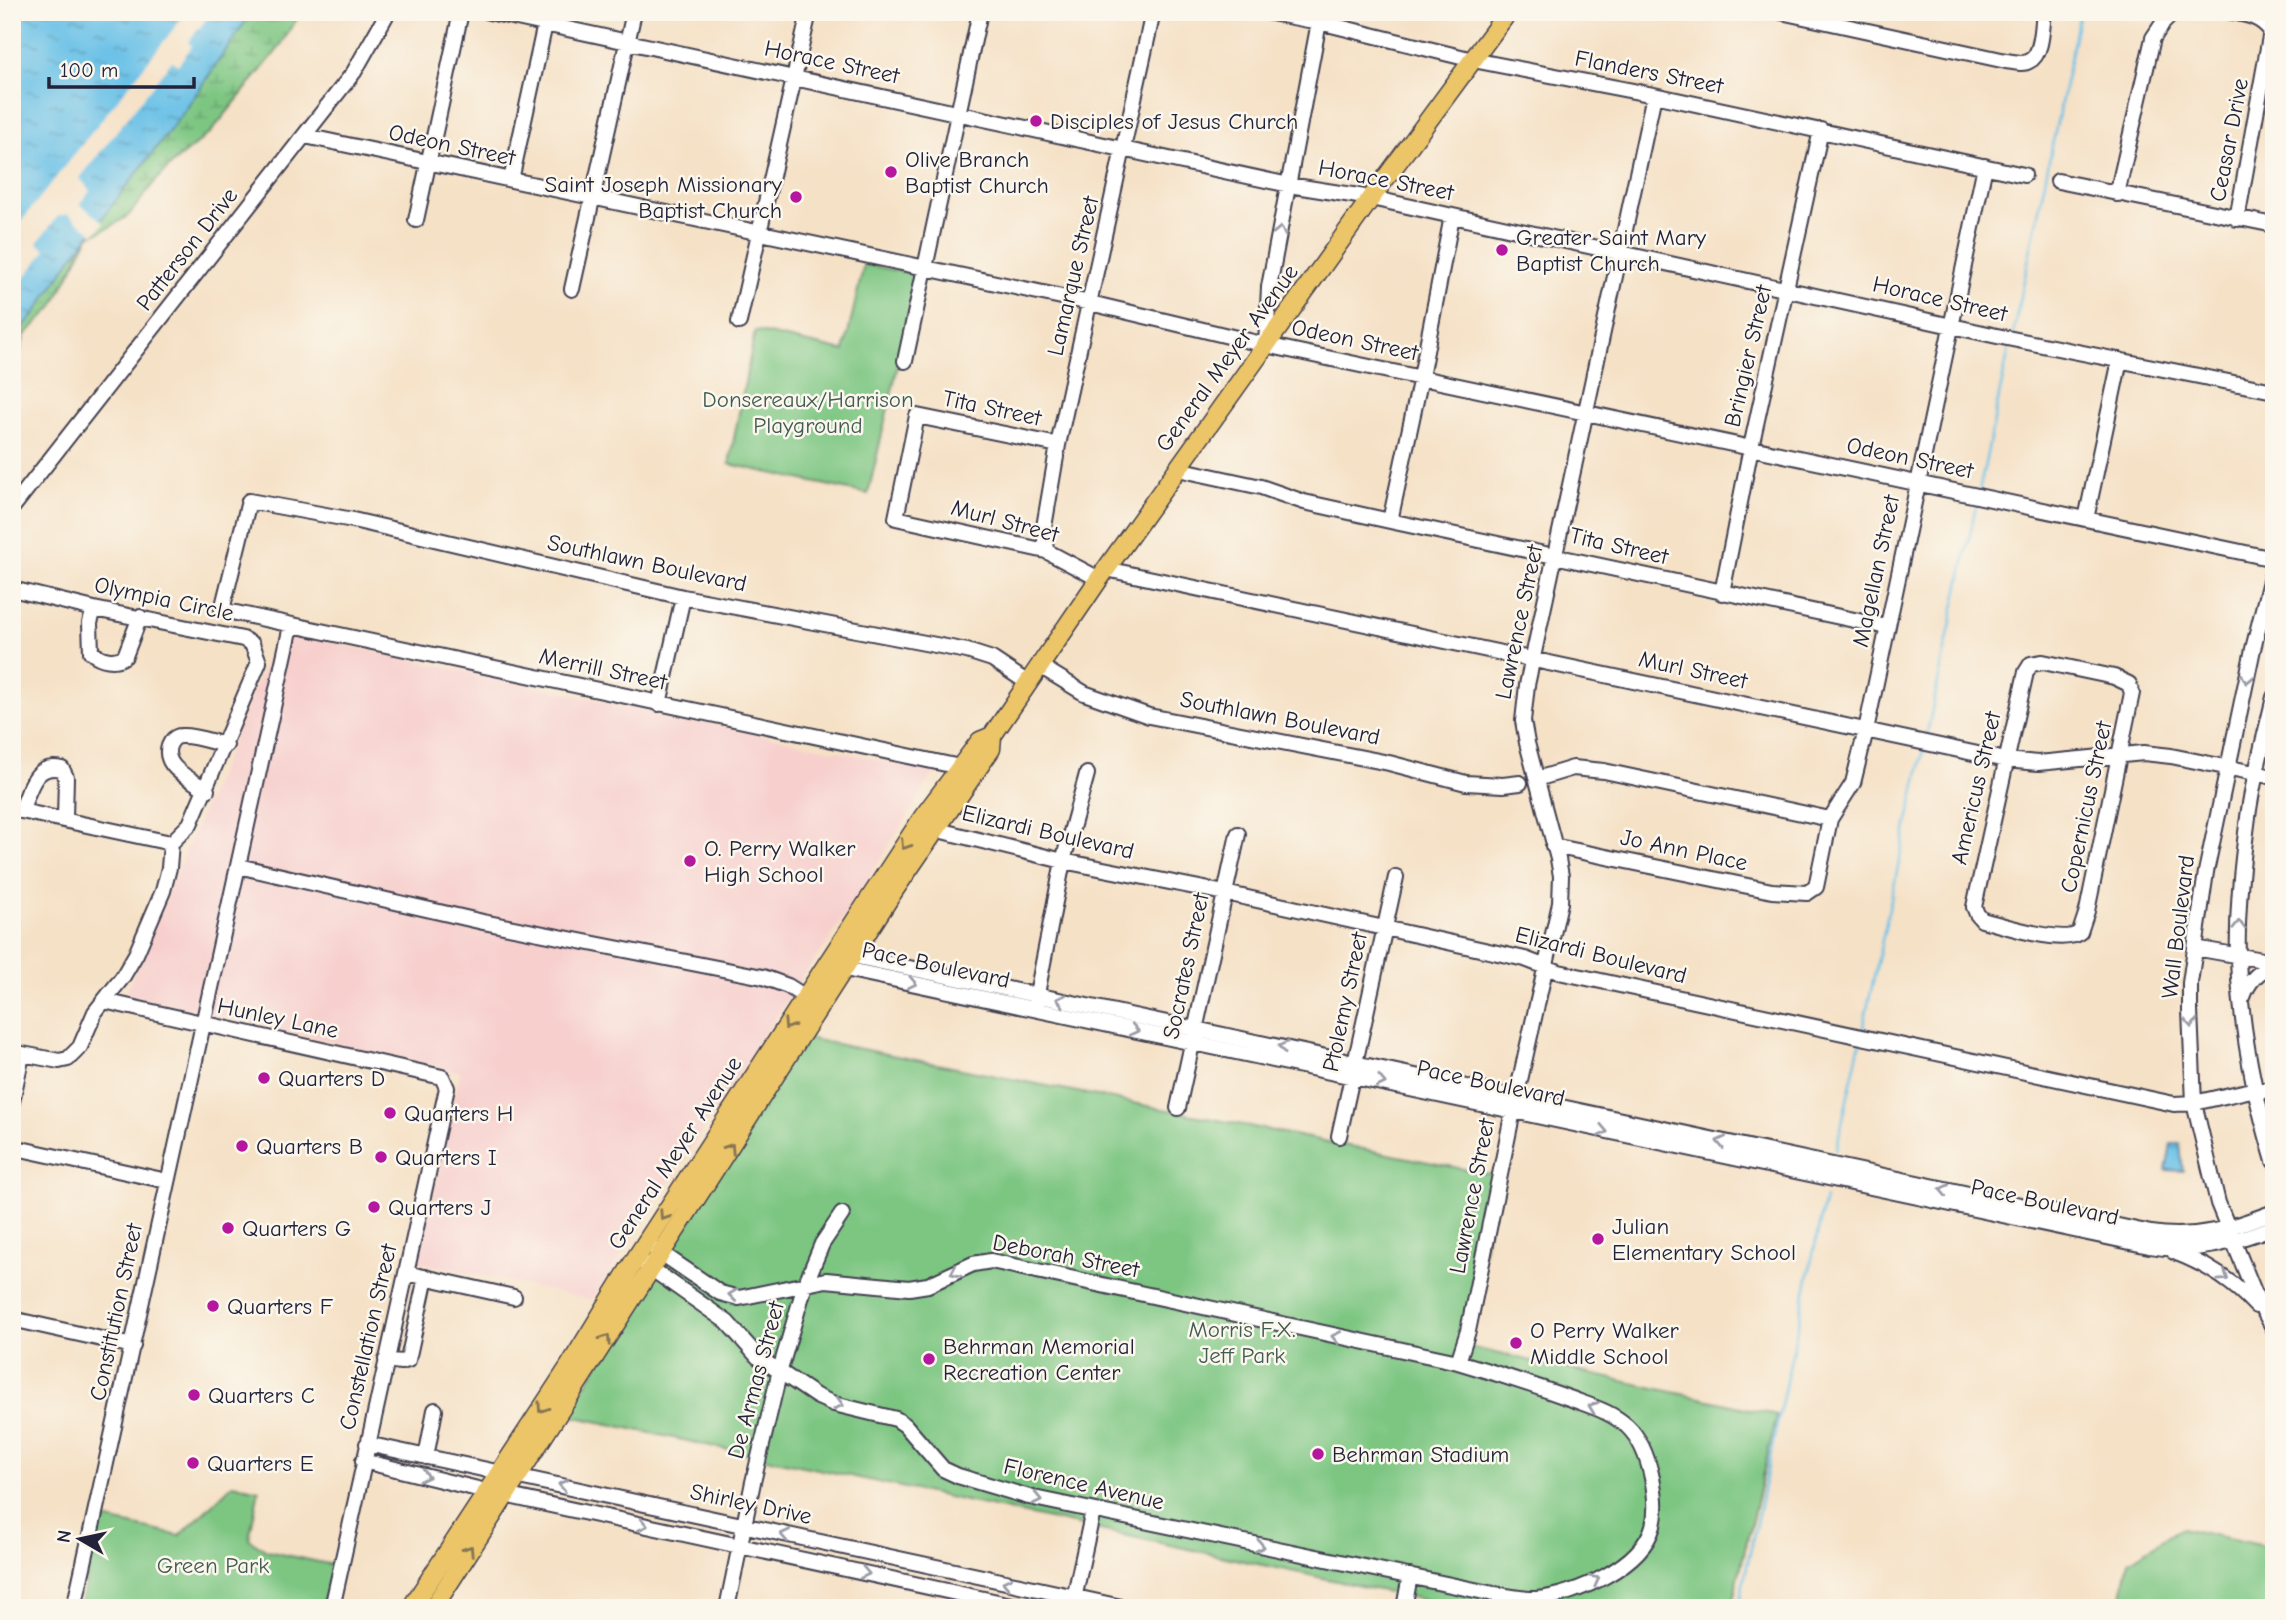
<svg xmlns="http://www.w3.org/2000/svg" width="2286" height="1620" viewBox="0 0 2286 1620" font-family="'Comic Neue',sans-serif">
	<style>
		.built { fill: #f7d0ce }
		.green { fill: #7dc682; stroke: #50745e; stroke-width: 2 }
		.wetland { fill: url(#wetland-marsh); stroke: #50745e; stroke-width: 2 }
		.water { fill: url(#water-ripples); stroke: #467291; stroke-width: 2 }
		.pier { fill: #f5e1c6 }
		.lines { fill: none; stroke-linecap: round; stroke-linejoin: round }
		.stream { stroke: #6ac1e7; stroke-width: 2.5 }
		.minor-casing { stroke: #423f50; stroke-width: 18 }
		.major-casing { stroke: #423f50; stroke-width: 21 }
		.minor { stroke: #fff; stroke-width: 14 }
		.major { stroke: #ecc569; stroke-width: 18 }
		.oneway { stroke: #9c9ca7 }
		.oneway2 { stroke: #877452 }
		.poi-dot { fill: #b5179e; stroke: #fbf7ec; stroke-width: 2.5 }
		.labels { text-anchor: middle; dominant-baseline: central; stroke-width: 5; stroke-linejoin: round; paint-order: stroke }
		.street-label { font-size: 23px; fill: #22223b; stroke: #fbf7ec }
		.poi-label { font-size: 23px; fill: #22223b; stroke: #fbf7ec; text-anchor: start }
		.park-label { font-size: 23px; fill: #425b54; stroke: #fbf7ec }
	</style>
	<defs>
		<pattern id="wetland-marsh" width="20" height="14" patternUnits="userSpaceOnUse" patternTransform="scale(1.75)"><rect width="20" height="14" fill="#7dc682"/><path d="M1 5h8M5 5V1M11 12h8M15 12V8" fill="none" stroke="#66a06c"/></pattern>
		<pattern id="water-ripples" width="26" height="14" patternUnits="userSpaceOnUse" patternTransform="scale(1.75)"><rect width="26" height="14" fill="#6ac1e7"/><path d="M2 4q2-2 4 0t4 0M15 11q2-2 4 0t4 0" fill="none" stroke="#579cbc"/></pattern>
	</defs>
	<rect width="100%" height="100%" fill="#fbf7ec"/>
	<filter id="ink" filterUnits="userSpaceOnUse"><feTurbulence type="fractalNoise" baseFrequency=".0143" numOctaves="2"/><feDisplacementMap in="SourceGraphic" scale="14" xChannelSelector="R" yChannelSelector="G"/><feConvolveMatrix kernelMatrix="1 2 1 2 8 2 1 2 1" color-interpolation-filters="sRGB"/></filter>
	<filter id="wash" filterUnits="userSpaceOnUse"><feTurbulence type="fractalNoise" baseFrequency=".00686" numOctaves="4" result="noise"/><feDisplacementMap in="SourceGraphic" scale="28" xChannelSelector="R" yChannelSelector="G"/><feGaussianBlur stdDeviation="1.57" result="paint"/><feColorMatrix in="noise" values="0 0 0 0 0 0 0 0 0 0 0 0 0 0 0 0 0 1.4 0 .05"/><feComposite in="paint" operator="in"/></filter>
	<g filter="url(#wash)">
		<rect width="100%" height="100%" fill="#f5e1c6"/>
		<path class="built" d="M 279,631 L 935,772 L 826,945 L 808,968 L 592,1300 L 418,1262 L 460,1072 L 125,994 Z"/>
		<path class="green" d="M 864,264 L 919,275 L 868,494 L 729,464 L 755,331 L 844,351 Z
			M 801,1037 L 1499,1176 L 1464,1346 L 1777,1415 L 1731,1608 L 1462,1608 L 567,1415 Z
			M 233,1484 L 259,1490 L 249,1539 L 267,1551 L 333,1565 L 322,1608 L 80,1608 L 99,1518 L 180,1536 Z
			M 2181,1528 L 2274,1548 L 2274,1608 L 2119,1608 L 2129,1561 Z"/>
		<path class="wetland" d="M 243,12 L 301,12 L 279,48 L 211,132 L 174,162 L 153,184 L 129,215 L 110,227 L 89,236 L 52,308 L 25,335 L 17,360 L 12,359 L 12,325 Z"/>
		<path class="water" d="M 12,12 L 252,12 L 183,113 L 71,259 L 36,312 L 12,341 Z
			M 2171,1144 L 2180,1144 L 2183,1171 L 2166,1170 Z"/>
		<path class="pier" d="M 187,12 L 212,12 L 188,42 L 192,46 L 178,65 L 172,61 L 80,178 L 90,191 L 80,204 L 104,223 L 94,234 L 68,214 L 58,216 L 37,243 L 46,250 L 18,286 L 12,282 L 12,233 Z"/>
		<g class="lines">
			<path class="stream" d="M 2013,334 L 2080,12
				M 1979,492 L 2010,344
				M 1926,738 L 1977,502
				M 1862,1032 L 1924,748
				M 1836,1150 L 1860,1042
				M 1738,1608 L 1825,1198"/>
		</g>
	</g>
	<g filter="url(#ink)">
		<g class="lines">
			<defs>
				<path id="minor" d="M 489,12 L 1289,185 L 1371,198 L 1997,336 L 2274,391
					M 1266,12 L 1319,22 L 1473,60 L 1654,95 L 2024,175
					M 1781,12 L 2006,61 C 2013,62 2023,65 2029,61 C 2043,55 2042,25 2044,12
					M 2231,12 C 2248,15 2261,17 2271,31 L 2237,219
					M 305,136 L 1090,303 L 1266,345 L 2274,559
					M 511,180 L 545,24
					M 2058,181 L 2274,225
					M 2117,194 L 2153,38 L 2163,23 L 2174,12
					M 416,220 L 461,12
					M 572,289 L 634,12
					M 739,322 L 809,12
					M 1266,345 L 1269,287 L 1319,22
					M 905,361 L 980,12
					M 1058,445 L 917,416 L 896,518 L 1046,551 L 1099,579
					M 1178,469 L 1261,487 L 1304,502 L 1390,521 L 1887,627
					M 12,508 L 354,72 L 388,12
					M 2086,519 L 2120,360
					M 1390,521 L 1421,377 L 1452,216
					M 1046,551 L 1044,527 L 1058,445 L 1153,12
					M 2274,565 L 2253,649 L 2206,872 L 2190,983 L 2190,1011 L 2194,1103 L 2218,1203 L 2257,1299 L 2274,1329
					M 1106,569 L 2006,760 L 2038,763 L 2144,753 L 2171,756 L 2274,777
					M 12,589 L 94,609 L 243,639 L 252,644 L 259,662 L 190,824 L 171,843 L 169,868 L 163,891 L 136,954 L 122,978 L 95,1012 L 80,1047 L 68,1059 L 59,1061 L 12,1052
					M 1722,593 L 1751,447 L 1821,130
					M 94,609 L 90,623 L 91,652 C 101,660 115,663 125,656 L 140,617
					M 2043,662 L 2114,677 L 2129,684 L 2132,693 L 2087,911 L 2080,932 C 2065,946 2002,925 1982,920 L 1977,914 L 1974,907 L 2026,672 L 2031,664 Z
					M 1040,666 L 1084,693 L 1149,716 L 1389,763 L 1466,783 L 1503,785 L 1520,783
					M 2274,697 C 2265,737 2253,777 2248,817 C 2241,870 2235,925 2239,978 C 2243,1039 2256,1102 2274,1161
					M 659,704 L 683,597
					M 966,772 L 960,767 L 222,610 L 249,501 L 353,520 L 683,597 L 967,651 L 992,659 L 1028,683
					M 1537,779 L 1573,768 L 1604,771 L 1830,819
					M 207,790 C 192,780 162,767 169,746 C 171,741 175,736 181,736 C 194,735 212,742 226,745
					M 12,809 L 171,843
					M 21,811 C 30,790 34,762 62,769 L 66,777 L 65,819
					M 929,823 L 934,829 L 1063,861 L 1225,893 L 1525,959 L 1559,972 L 2174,1104 L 2194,1103 L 2256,1089 L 2274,1092
					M 1553,846 L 1772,891 L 1807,893 L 1816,887 L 1830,819 L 1853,783 L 1866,730 L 1985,166
					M 238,866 L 483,922 L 763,977 L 788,986 L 813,1002
					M 2195,948 L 2274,962
					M 843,957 L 853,956 L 2151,1233 C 2197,1240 2231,1228 2274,1212
					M 837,963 L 845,969 L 2149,1246 C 2195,1254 2231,1243 2274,1227
					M 2243,997 C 2249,980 2258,972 2274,964
					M 104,1001 L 442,1077 L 447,1088 L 332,1608
					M 1035,1004 L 1063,861 L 1087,774
					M 12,1102 L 22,1055
					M 1178,1108 L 1238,834
					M 1339,1136 L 1396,877
					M 12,1147 L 167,1181
					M 2174,1252 C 2206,1264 2233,1281 2256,1306
					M 642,1262 L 727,1322 L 758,1357 L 816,1396 L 834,1404 L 896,1419 L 905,1425 L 943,1469 L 958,1476 L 1029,1497 L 1494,1594 C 1508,1596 1523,1600 1537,1599 C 1576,1595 1642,1566 1653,1526 C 1657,1511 1655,1493 1652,1478 C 1648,1459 1641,1439 1627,1426 C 1610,1411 1590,1406 1569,1398 C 1533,1385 1496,1373 1458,1362 L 991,1261 L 973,1264 L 928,1285 L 909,1288 L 826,1280 L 739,1298 L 720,1293 L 654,1248
					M 406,1273 L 514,1297
					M 12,1319 L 133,1346
					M 386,1360 L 401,1362 L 408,1360 L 426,1277
					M 1458,1362 L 1468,1331 L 1513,1111 L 1560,903 L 1561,876 L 1558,859 L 1527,743 L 1523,721 L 1527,685 L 1654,95
					M 367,1444 C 620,1498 873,1554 1126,1608
					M 426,1457 L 435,1410
					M 363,1461 L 486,1491 L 1025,1608
					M 74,1608 L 291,626
					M 727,1608 L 753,1482 L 780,1370 L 805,1285 L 822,1244 L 842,1214
					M 1072,1608 L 1093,1511
					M 1404,1608 L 1410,1576"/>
				<path id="major" d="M 411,1608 L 569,1367 L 636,1258 L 831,958 L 923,817 L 980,741 L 992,736
					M 433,1608 L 895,889 L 991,749 L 992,736 L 1099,579 L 1371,198 L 1508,12"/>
			</defs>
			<use href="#minor" class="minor-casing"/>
			<use href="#major" class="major-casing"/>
			<use href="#minor" class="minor"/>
			<use href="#major" class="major"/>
		</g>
		<defs><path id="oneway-chevron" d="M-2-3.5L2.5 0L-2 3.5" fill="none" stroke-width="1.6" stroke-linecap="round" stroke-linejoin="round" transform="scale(1.75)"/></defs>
		<g class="oneway">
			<use href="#oneway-chevron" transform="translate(1280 231) rotate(-78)"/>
			<use href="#oneway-chevron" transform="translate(2247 679) rotate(102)"/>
			<use href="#oneway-chevron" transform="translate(2239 925) rotate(-89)"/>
			<use href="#oneway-chevron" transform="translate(912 983) rotate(12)"/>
			<use href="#oneway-chevron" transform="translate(1061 1000) rotate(-168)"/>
			<use href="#oneway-chevron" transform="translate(2191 1023) rotate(87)"/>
			<use href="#oneway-chevron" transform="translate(1134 1030) rotate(12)"/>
			<use href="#oneway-chevron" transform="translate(1283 1047) rotate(-168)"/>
			<use href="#oneway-chevron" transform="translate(1381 1082) rotate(12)"/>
			<use href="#oneway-chevron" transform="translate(1603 1131) rotate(12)"/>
			<use href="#oneway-chevron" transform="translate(1721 1142) rotate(-168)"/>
			<use href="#oneway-chevron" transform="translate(1944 1190) rotate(-168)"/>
			<use href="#oneway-chevron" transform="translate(955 1272) rotate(156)"/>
			<use href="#oneway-chevron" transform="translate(2224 1277) rotate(34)"/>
			<use href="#oneway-chevron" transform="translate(733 1295) rotate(-173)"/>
			<use href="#oneway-chevron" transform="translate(1336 1337) rotate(-168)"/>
			<use href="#oneway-chevron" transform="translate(839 1404) rotate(16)"/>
			<use href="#oneway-chevron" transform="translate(1593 1407) rotate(-160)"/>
			<use href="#oneway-chevron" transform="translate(425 1476) rotate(14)"/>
			<use href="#oneway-chevron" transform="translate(563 1485) rotate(-167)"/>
			<use href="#oneway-chevron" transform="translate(1037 1499) rotate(13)"/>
			<use href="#oneway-chevron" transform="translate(643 1525) rotate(12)"/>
			<use href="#oneway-chevron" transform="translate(785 1535) rotate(-168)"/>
			<use href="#oneway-chevron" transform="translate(1260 1546) rotate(12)"/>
			<use href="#oneway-chevron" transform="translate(865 1573) rotate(12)"/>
			<use href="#oneway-chevron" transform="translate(1595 1580) rotate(-28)"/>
			<use href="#oneway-chevron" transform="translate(1007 1583) rotate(-168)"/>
		</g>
		<g class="oneway2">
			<use href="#oneway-chevron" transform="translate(905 845) rotate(123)"/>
			<use href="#oneway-chevron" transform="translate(788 1025) rotate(123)"/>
			<use href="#oneway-chevron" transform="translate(730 1148) rotate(-57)"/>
			<use href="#oneway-chevron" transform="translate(664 1216) rotate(123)"/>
			<use href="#oneway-chevron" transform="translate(606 1339) rotate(-57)"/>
			<use href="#oneway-chevron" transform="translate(542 1408) rotate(124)"/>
			<use href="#oneway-chevron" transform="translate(469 1550) rotate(-57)"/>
		</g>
	</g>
	<g class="poi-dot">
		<circle cx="1036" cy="121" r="7"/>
		<circle cx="891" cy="172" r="7"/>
		<circle cx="796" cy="197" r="7"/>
		<circle cx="1502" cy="250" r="7"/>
		<circle cx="690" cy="861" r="7"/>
		<circle cx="264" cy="1078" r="7"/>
		<circle cx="390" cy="1113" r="7"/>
		<circle cx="242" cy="1146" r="7"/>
		<circle cx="381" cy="1157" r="7"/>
		<circle cx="374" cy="1207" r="7"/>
		<circle cx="228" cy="1228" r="7"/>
		<circle cx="1598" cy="1239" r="7"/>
		<circle cx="213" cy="1306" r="7"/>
		<circle cx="1516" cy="1343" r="7"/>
		<circle cx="929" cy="1359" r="7"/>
		<circle cx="194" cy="1395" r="7"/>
		<circle cx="1318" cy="1454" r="7"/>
		<circle cx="193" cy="1463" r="7"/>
	</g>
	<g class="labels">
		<g class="street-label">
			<text transform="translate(832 62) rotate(12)">Horace Street</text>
			<text transform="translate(1649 72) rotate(11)">Flanders Street</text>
			<text transform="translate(2229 140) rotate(-79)">Ceasar Drive</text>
			<text transform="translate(452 145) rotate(12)">Odeon Street</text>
			<text transform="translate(1386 180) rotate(11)">Horace Street</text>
			<text transform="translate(187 249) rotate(-52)">Patterson Drive</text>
			<text transform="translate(1073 276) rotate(-77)">Lamarque Street</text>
			<text transform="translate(1940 299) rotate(13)">Horace Street</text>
			<text transform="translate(1355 340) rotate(12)">Odeon Street</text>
			<text transform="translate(1748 356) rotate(-77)">Bringier Street</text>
			<text transform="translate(1227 358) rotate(-54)">General Meyer Avenue</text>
			<text transform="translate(992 408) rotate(12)">Tita Street</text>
			<text transform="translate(1910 458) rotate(12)">Odeon Street</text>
			<text transform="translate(1005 521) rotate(15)">Murl Street</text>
			<text transform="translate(1619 546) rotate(13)">Tita Street</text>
			<text transform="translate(647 563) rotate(12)">Southlawn Boulevard</text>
			<text transform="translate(1876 571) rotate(-78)">Magellan Street</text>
			<text transform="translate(164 599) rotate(12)">Olympia Circle</text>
			<text transform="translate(1519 622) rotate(-78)">Lawrence Street</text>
			<text transform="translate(603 669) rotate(12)">Merrill Street</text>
			<text transform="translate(1693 670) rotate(12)">Murl Street</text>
			<text transform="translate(1280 718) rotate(11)">Southlawn Boulevard</text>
			<text transform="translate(1976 788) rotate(-77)">Americus Street</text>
			<text transform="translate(2086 807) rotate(-78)">Copernicus Street</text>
			<text transform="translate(1048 832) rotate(13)">Elizardi Boulevard</text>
			<text transform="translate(1684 850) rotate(12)">Jo Ann Place</text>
			<text transform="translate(2178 927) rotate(-83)">Wall Boulevard</text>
			<text transform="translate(1601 955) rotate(14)">Elizardi Boulevard</text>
			<text transform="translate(936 965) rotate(12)">Pace Boulevard</text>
			<text transform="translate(1186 966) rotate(-78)">Socrates Street</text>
			<text transform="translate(1345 1002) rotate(-78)">Ptolemy Street</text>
			<text transform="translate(278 1018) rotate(12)">Hunley Lane</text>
			<text transform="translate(1491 1083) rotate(12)">Pace Boulevard</text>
			<text transform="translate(675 1153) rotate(-57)">General Meyer Avenue</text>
			<text transform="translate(1472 1196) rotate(-79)">Lawrence Street</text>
			<text transform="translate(2045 1202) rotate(12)">Pace Boulevard</text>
			<text transform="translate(1066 1256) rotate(11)">Deborah Street</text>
			<text transform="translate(116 1312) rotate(-78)">Constitution Street</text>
			<text transform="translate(368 1337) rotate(-77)">Constellation Street</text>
			<text transform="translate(756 1380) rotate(-75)">De Armas Street</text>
			<text transform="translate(1084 1484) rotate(13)">Florence Avenue</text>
			<text transform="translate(751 1504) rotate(12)">Shirley Drive</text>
		</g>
		<g class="poi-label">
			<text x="1050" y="121">Disciples of Jesus Church</text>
			<text x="905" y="159">Olive Branch<tspan x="905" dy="26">Baptist Church</tspan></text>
			<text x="782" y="184" text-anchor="end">Saint Joseph Missionary<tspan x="782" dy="26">Baptist Church</tspan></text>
			<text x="1516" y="237">Greater Saint Mary<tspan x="1516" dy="26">Baptist Church</tspan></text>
			<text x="704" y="848">O. Perry Walker<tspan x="704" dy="26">High School</tspan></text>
			<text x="278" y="1078">Quarters D</text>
			<text x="404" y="1113">Quarters H</text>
			<text x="256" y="1146">Quarters B</text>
			<text x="395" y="1157">Quarters I</text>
			<text x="388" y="1207">Quarters J</text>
			<text x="1612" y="1226">Julian<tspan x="1612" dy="26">Elementary School</tspan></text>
			<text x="242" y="1228">Quarters G</text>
			<text x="227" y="1306">Quarters F</text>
			<text x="1530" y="1330">O Perry Walker<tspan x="1530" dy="26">Middle School</tspan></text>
			<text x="943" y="1346">Behrman Memorial<tspan x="943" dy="26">Recreation Center</tspan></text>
			<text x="208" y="1395">Quarters C</text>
			<text x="1332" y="1454">Behrman Stadium</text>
			<text x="207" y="1463">Quarters E</text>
		</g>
		<g class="park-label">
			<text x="808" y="399">Donsereaux/Harrison<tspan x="808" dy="26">Playground</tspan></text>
			<text x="1242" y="1329">Morris F.X.<tspan x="1242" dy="26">Jeff Park</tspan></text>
			<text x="213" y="1565">Green Park</text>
		</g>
	</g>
	<rect width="2286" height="1620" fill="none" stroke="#fbf7ec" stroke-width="42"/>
	<g transform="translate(80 1539) rotate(279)" stroke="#fbf7ec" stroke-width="5" paint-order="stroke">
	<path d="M0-5L12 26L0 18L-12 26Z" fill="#22223b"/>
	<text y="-10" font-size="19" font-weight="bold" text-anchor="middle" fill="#22223b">N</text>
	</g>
	<path d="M49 77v10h145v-10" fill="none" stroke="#22223b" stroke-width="3.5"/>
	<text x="60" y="77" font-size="21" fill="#22223b" stroke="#fbf7ec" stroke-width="5" paint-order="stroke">100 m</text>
</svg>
